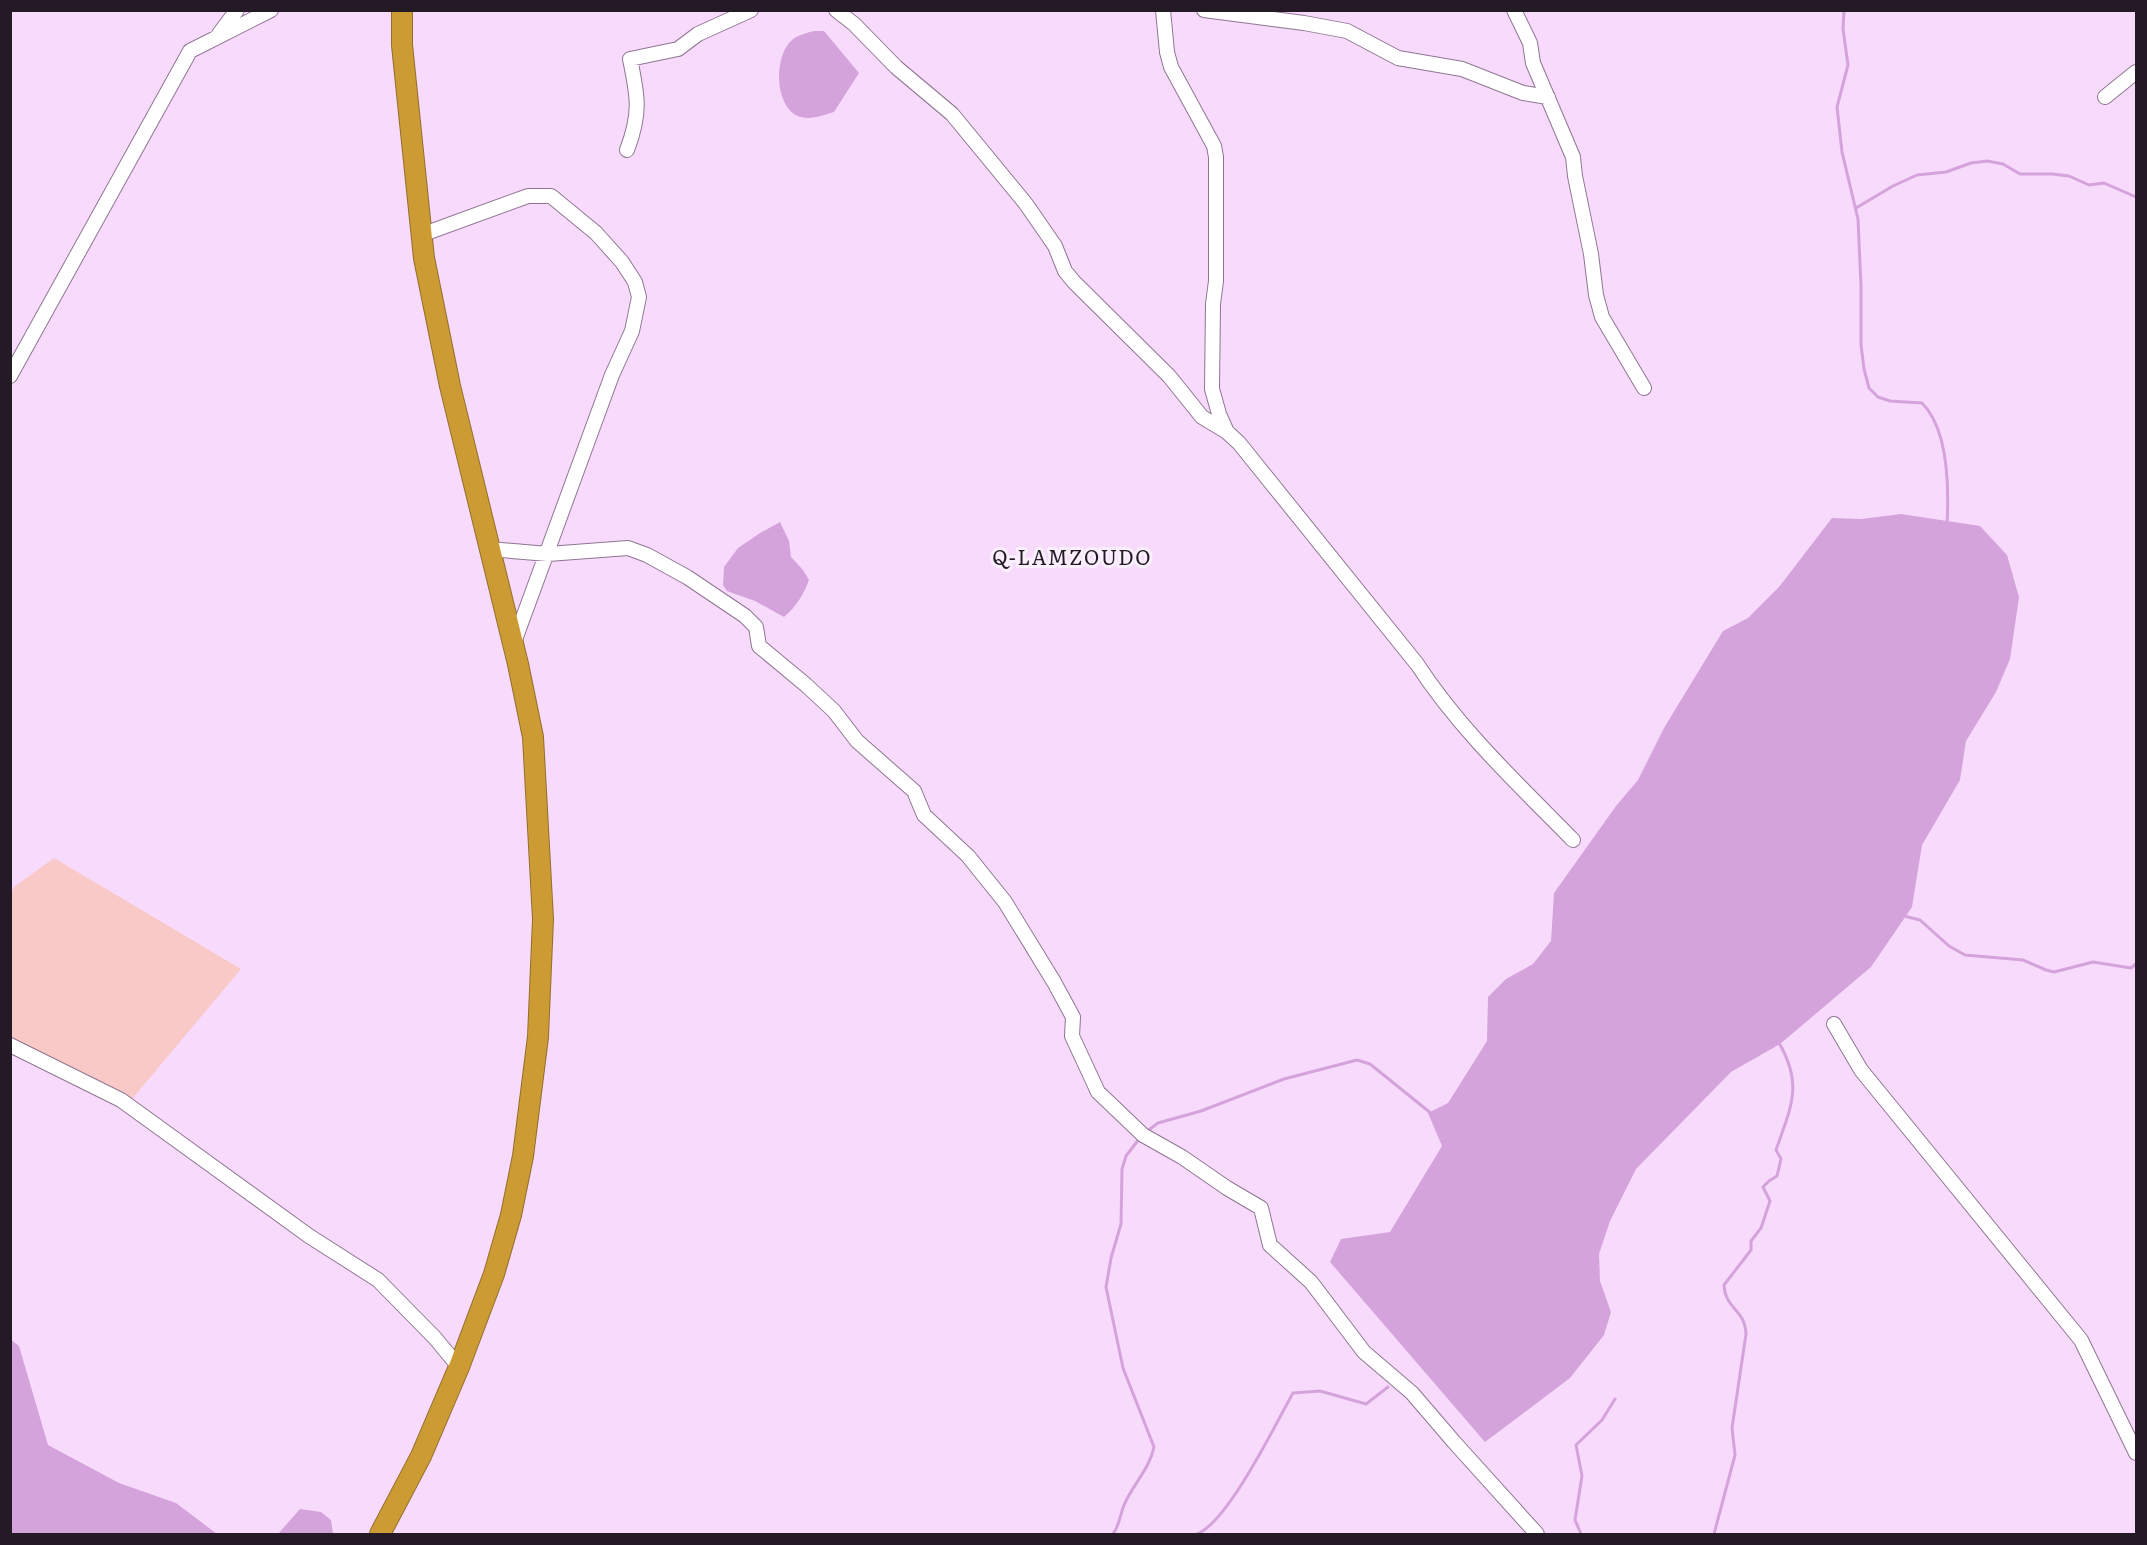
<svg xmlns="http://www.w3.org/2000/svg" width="2147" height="1545" viewBox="0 0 2147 1545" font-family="Literata,serif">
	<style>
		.green { fill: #f8c9c6 }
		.water { fill: #d4a3db }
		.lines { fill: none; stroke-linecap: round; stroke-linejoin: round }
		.stream { stroke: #d4a3db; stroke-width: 3 }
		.minor-casing { stroke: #8f7593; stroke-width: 16 }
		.highway-casing { stroke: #926e2f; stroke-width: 22 }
		.minor { stroke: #fff; stroke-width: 14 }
		.highway { stroke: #cd9b34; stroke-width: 20 }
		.labels { text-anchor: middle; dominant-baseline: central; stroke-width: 6; stroke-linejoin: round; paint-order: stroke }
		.quarter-label { font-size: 20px; letter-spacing: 1.5px; fill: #241a26; stroke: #faeffc }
	</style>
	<rect width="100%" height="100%" fill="#f8dbfc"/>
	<path class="green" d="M 54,858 L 241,969 L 132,1099 L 11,1039 L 11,894 L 14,887 Z"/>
	<path class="water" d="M 814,31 L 824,31 L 859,73 L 834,112 C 823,115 812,120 801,117 C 774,110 773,56 792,40 C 798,35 806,33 814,31 Z
		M 1901,514 L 1980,526 L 2007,555 L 2019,597 L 2010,659 L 1996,692 L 1966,741 L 1960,780 L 1922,845 L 1912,907 L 1871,967 L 1780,1044 L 1731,1072 L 1636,1169 L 1610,1221 L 1599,1254 L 1600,1281 L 1611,1312 L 1604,1335 L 1570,1378 L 1485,1442 L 1330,1262 L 1341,1239 L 1390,1232 L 1442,1146 L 1428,1113 L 1448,1103 L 1487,1041 L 1488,997 L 1506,979 L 1533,964 L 1551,941 L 1554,893 L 1616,806 L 1638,780 L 1664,728 L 1723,631 L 1748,618 L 1779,587 L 1832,518 L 1861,519 Z
		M 780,522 L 789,541 L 791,557 L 803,570 L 809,580 C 804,594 796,607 784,617 L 755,601 L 727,591 L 723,585 L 724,567 L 738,548 L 760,533 Z
		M 11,1340 L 19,1346 L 48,1445 L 119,1483 L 176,1503 L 217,1534 L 11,1534 Z
		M 300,1509 L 321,1512 L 331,1520 L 333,1534 L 278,1534 Z"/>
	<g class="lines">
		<path class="stream" d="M 1844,10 L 1843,29 L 1848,65 L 1837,107 L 1842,152 L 1858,219 L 1861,286 L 1861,345 L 1864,369 L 1869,388 L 1878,397 L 1890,401 L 1922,403 C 1949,430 1949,488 1947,525
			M 1856,208 L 1893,186 L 1917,175 L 1946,172 L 1971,163 L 1987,161 L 2003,164 L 2020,174 L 2052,174 L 2069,176 L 2089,185 L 2104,183 L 2136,197
			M 1904,916 L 1920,920 L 1949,946 L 1965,955 L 2023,960 L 2046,970 L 2054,972 L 2093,962 L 2131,968 L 2136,964
			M 1146,1132 L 1158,1123 L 1201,1111 L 1284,1079 L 1357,1060 L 1370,1064 L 1432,1114
			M 1113,1534 C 1120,1525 1120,1513 1125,1503 C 1134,1483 1150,1468 1154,1447 L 1123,1368 L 1106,1287 L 1111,1258 L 1121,1224 L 1122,1169 L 1126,1156 L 1139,1139
			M 1197,1534 C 1228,1522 1275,1425 1293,1393 L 1320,1391 L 1366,1404 L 1388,1387
			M 1581,1534 L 1575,1520 L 1582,1476 L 1576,1445 L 1602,1420 L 1615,1399
			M 1714,1534 L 1735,1455 L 1732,1428 L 1746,1334 C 1745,1309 1725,1309 1724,1285 L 1751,1250 L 1751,1241 L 1761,1228 L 1770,1201 L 1763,1187 L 1769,1181 L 1777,1176 L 1781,1159 L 1776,1150 C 1791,1106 1804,1085 1778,1041"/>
		<defs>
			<path id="minor" d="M 836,10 L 854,24 L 896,67 L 952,114 L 1026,204 L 1055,246 L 1065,271 L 1074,282 L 1169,376 L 1202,417 L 1227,432 L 1239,443 L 1417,664 C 1460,730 1518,784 1573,840
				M 1163,10 L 1167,52 L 1171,67 L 1214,146 L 1216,157 L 1216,281 L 1213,304 L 1212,389 L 1219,414 L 1227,432
				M 1204,10 L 1304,23 L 1347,31 L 1398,58 L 1462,69 L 1523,93 L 1548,97
				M 1514,10 L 1530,43 L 1533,63 L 1573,157 L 1575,176 L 1591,254 L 1596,295 L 1602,317 L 1644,388
				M 219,34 L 237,10
				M 2105,97 L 2136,72
				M 627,150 C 641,113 638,97 630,59 L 678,49 L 698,34 L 751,10
				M 421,235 L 528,196 L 551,196 L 596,233 L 622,262 L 635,282 L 639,297 L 632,331 L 612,375 L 513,645
				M 10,376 L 190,51 L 271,10
				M 489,549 L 548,554 L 628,548 L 647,555 L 687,577 L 745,616 L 756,627 L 759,646 L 806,685 L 834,711 L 857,741 L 914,791 L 924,815 L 968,856 L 1005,902 L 1054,982 L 1073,1017 L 1072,1036 L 1098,1092 L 1143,1135 L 1182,1157 L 1227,1188 L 1261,1208 L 1270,1245 L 1311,1282 L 1364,1352 L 1412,1393 L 1454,1442 L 1537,1534
				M 1834,1024 L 1861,1070 L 2081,1340 L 2136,1453
				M 10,1045 L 121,1100 L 309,1236 L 378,1280 L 435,1338 L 459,1367"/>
			<path id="highway" d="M 380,1534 L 421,1456 L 459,1367 L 494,1274 L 511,1215 L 523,1156 L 538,1037 L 543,919 L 533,737 L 518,664 L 450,386 L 424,258 L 402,45 L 402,10"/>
		</defs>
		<use href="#minor" class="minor-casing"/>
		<use href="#highway" class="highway-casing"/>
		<use href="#minor" class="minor"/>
		<use href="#highway" class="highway"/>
	</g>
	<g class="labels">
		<g class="quarter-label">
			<text x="1072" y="556">Q-LAMZOUDO</text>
		</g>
	</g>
	<rect width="2147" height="1545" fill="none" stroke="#241a26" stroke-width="24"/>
</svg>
